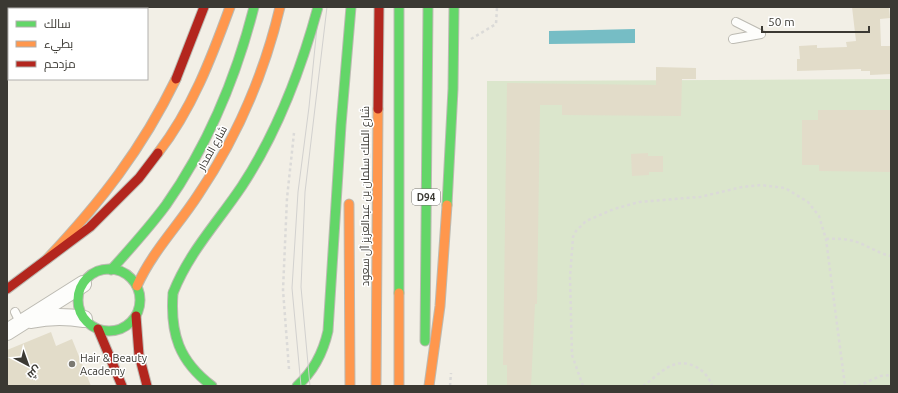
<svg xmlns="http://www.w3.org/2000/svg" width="898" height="393" viewBox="0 0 898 393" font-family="Ubuntu,Cairo,sans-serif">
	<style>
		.green { fill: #dbe6cc }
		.water { fill: #76bdc5 }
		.building { fill: #e2dcc9 }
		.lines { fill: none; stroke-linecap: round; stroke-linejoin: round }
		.lane-casing { stroke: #bcbab2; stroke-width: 10 }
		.street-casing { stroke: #bcbab2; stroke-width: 18 }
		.fast-casing { stroke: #bcbab2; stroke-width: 11 }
		.slow-casing { stroke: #bcbab2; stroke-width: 11 }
		.jam-casing { stroke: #bcbab2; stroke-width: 11 }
		.path { stroke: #dbdad8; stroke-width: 2.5; stroke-dasharray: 3 3; stroke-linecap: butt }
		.lane { stroke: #fdfdfb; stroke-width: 8 }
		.street { stroke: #fdfdfb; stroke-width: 16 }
		.fast { stroke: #63d668; stroke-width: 9 }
		.slow { stroke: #ff974d; stroke-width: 9 }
		.jam { stroke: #b3261e; stroke-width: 9 }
		.tram { stroke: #d2d1cf; stroke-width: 1 }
		.fast-bridge-casing { stroke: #bcbab2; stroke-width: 11; stroke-linecap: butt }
		.fast-bridge { stroke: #63d668; stroke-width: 9 }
		.poi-dot { fill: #7b7972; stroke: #fff; stroke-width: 1.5 }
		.labels { text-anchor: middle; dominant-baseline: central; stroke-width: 3; stroke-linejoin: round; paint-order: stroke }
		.shield { fill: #fff; stroke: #767470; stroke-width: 1 }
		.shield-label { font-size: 10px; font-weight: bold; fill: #3b3933 }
		.street-label { font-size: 11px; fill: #3b3933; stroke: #fff }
		.poi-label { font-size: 11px; fill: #3b3933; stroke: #fff; text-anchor: start }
	</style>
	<rect width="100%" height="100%" fill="#f2efe6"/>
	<path class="green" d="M 891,79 L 891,386 L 487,386 L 487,81 Z"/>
	<path class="water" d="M 635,29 L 635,43 L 549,44 L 549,31 Z"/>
	<path class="building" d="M 852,7 L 889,7 L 890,18 L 880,19 L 881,46 L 891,46 L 891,74 L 870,75 L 870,71 L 861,71 L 861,69 L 797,71 L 797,59 L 800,59 L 799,46 L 817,45 L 817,48 L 847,47 L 846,42 L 856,41 Z
		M 656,67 L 696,68 L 696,79 L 682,79 L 681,116 L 562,115 L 562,105 L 540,105 L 537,304 L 535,304 L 531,386 L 507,386 L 507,365 L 503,365 L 507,83 L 656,85 Z
		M 818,110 L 891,110 L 891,172 L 819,171 L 819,165 L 802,165 L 802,120 L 818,120 Z
		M 648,153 L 648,156 L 663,156 L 663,172 L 649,172 L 649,175 L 632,176 L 631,154 Z
		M 51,332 L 56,346 L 72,339 L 91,386 L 7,386 L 7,350 Z"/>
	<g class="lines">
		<defs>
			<path id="lane" d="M 736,22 L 760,34
				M 733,39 L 761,34
				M 15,312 L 21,324"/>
			<path id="street" d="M 31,320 C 49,316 66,316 84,319
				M 7,332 L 83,284"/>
			<path id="fast" d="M 399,7 L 399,293
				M 447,205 L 453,89 L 454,7
				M78 300a31 31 0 1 1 62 0a31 31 0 1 1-62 0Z
				M 111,270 C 130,249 149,228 166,205 C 208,145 236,78 254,7
				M 173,293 C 170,334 179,361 212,386
				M 425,341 L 428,7
				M 297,386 C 314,371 323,353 328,331 L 341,125 L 351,7"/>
			<path id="slow" d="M 158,153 C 192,109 211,59 230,7
				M 349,204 L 350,386
				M 47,259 C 100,203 142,149 176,79
				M 137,286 C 152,252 178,226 198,195 C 237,137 264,75 280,7
				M 399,293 L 399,386
				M 376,386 L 378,109
				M 429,386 L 440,306 L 447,205"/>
			<path id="jam" d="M 176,79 L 204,7
				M 378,109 L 379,7
				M 7,289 L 90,227 L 139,178 L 158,153
				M 136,316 L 139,355 L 147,386
				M 98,329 L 122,386"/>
		</defs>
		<use href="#lane" class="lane-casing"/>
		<use href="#street" class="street-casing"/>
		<use href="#fast" class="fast-casing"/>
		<use href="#slow" class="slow-casing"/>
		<use href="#jam" class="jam-casing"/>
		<path class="path" d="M 471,39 L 496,24 L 497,8 L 494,7
			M 826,239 C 839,238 852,239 864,245 C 873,249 881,254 891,256
			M 289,369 L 283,290 L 287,198 L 294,133
			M 450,386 L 451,373
			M 583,386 L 572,355 L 570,277 L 573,237 L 576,231 L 586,221 L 614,209 L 639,202 L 700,197 L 742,187 L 761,185 L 785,188 L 808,202 L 819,216 L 826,239 L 845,386
			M 643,386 C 659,375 673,356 694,366 C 703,370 709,377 712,386
			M 858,386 L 880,376 L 891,375"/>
		<use href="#lane" class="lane"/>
		<use href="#street" class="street"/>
		<use href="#fast" class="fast"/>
		<use href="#slow" class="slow"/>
		<use href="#jam" class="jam"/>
		<path class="tram" d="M 301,386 L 292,288 L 298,192 L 309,107 L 319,7
			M 310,386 L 301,287 L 305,192 L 327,7"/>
		<defs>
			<path id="fast-bridge" d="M 173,293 C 189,252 218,222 242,186 C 278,131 301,70 318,7"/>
		</defs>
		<use href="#fast-bridge" class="fast-bridge-casing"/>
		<use href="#fast-bridge" class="fast-bridge"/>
	</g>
	<circle class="poi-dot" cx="72" cy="364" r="4"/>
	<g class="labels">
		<rect class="shield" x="412" y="189" width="28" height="16" rx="3"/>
		<g class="shield-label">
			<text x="426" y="197">D94</text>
		</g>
		<g class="street-label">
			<text transform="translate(212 148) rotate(-61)">شارع المدار</text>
			<text transform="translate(365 196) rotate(-90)">شارع الملك سلمان بن عبدالعزيز آل سعود</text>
		</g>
		<g class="poi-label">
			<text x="80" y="358">Hair &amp; Beauty<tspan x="80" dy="13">Academy</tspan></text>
		</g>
	</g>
	<rect width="898" height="393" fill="none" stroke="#3b3933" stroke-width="16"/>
	<rect x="8" y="8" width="140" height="72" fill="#ffffff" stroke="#b1b0ad"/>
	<rect x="16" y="21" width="20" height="6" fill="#63d668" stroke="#b1b0ad"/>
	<text x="44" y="28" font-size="12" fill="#3b3933">سالك</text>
	<rect x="16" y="41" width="20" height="6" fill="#ff974d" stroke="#b1b0ad"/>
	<text x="44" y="48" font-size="12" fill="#3b3933">بطيء</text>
	<rect x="16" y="61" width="20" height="6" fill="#b3261e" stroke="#b1b0ad"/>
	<text x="44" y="68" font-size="12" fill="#3b3933">مزدحم</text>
	<g transform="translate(28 365) rotate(139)" stroke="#ffffff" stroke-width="3" paint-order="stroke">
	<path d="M0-3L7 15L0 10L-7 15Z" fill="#3b3933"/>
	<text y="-6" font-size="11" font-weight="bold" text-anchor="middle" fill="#3b3933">ش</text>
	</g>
	<path d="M762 26v6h107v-6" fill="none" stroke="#3b3933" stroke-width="2"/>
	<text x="768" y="26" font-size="12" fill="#3b3933" stroke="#ffffff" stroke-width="3" paint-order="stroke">50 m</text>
</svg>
